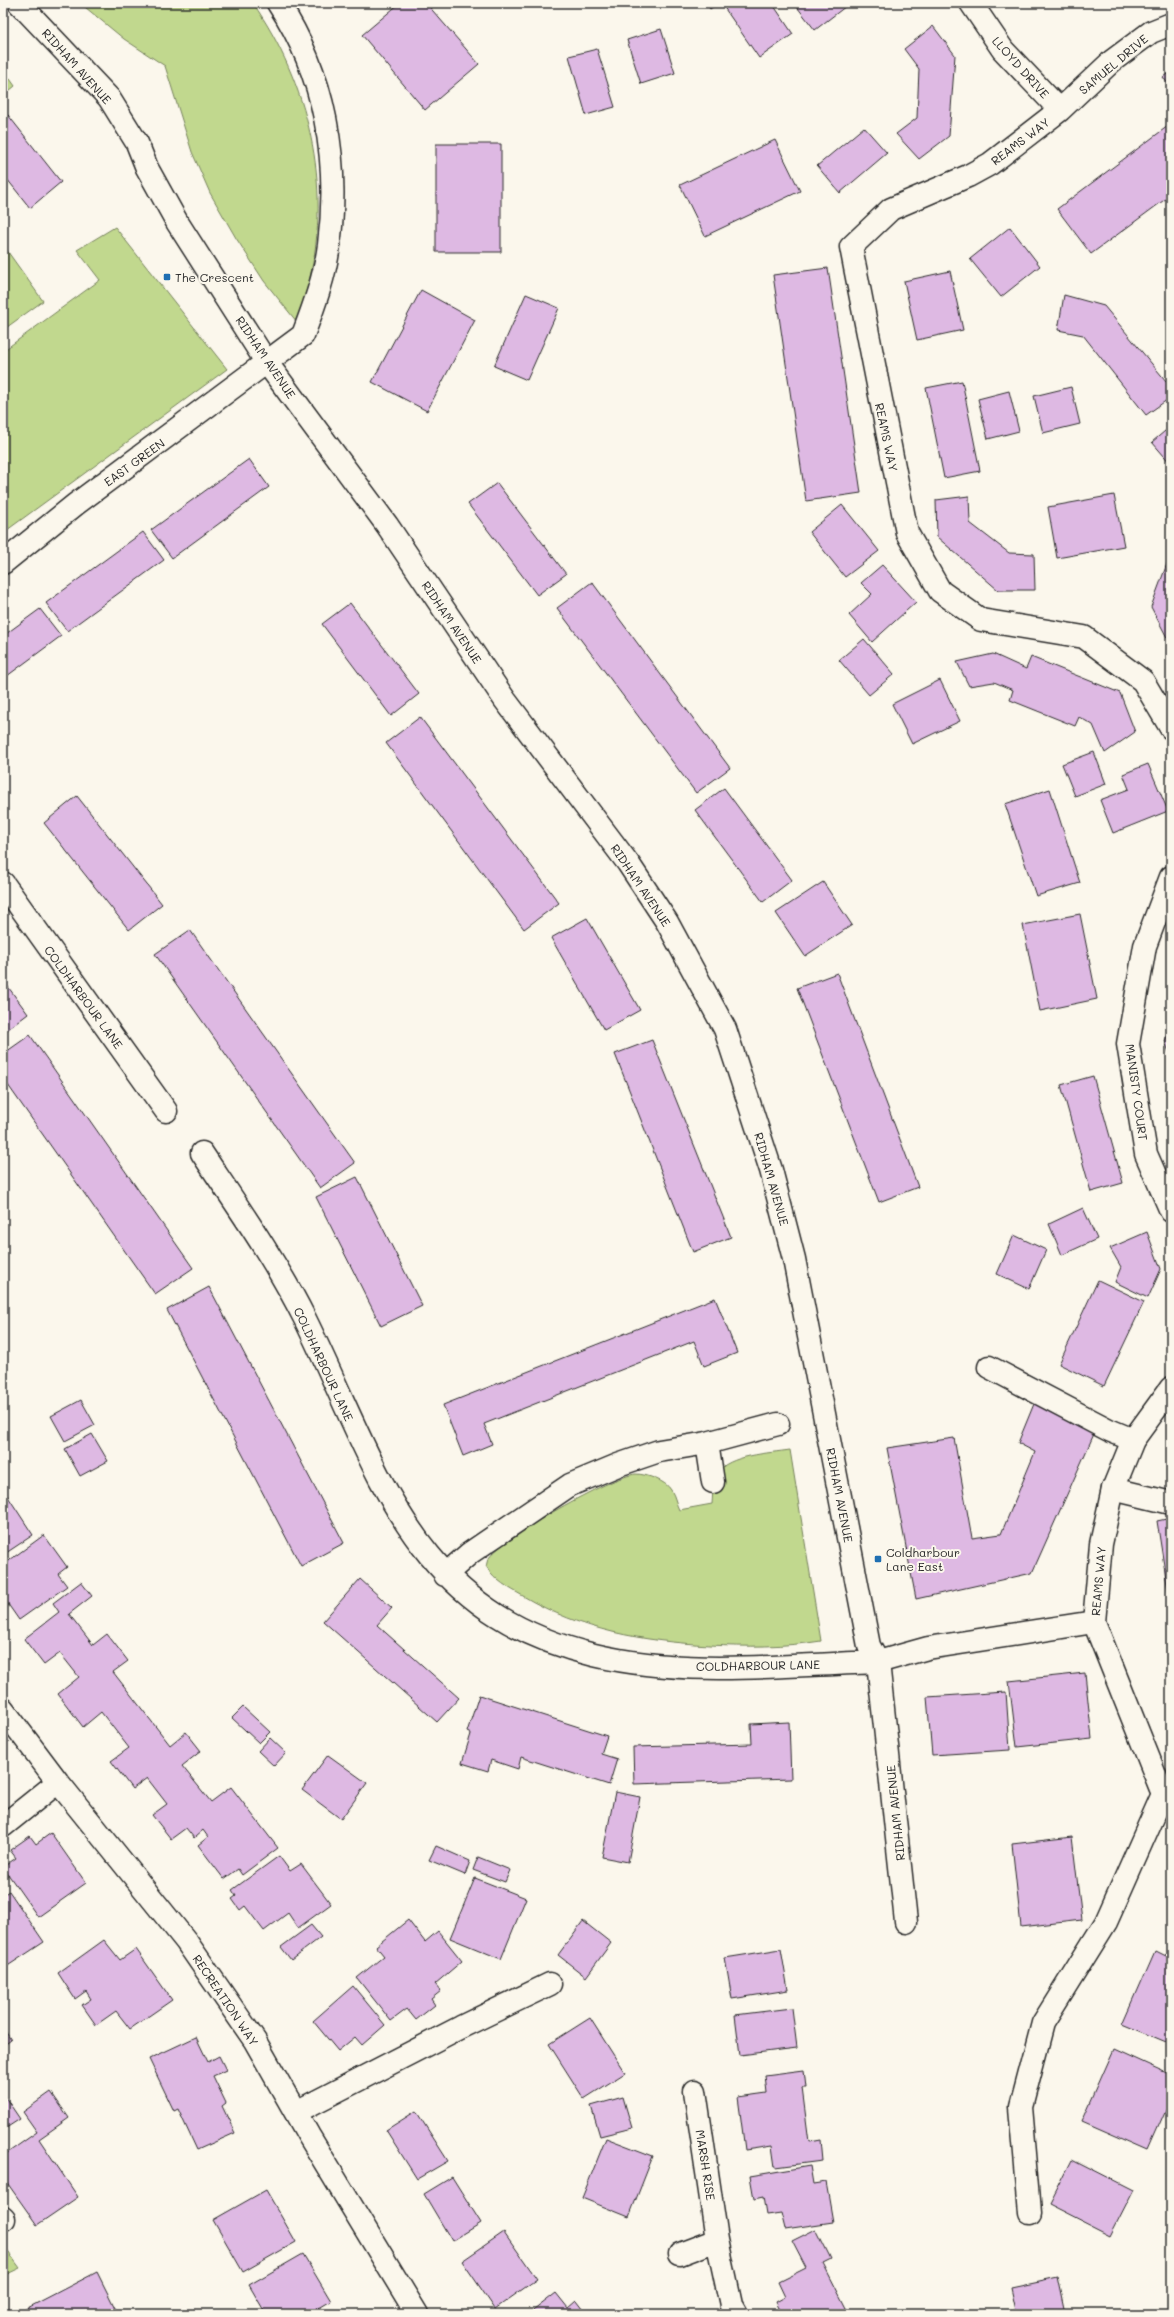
<svg xmlns="http://www.w3.org/2000/svg" width="1174" height="2317" viewBox="0 0 1174 2317" font-family="Mali,sans-serif">
	<style>
		.green { fill: #c1d88e; stroke: #76825c }
		.building { fill: #deb9e3; stroke: #2b2b2b }
		.lines { fill: none; stroke-linecap: round; stroke-linejoin: round }
		.service-casing { stroke: #2b2b2b; stroke-width: 25 }
		.minor-casing { stroke: #2b2b2b; stroke-width: 25 }
		.service { stroke: #fbf7ec; stroke-width: 22 }
		.minor { stroke: #fbf7ec; stroke-width: 22 }
		.poi-dot { fill: #1f6fb2; stroke: #fbf7ec; stroke-width: 1.5 }
		.labels { text-anchor: middle; dominant-baseline: central; stroke-width: 4; stroke-linejoin: round; paint-order: stroke }
		.street-label { font-size: 12px; fill: #2b2b2b; stroke: #fbf7ec }
		.poi-label { font-size: 12px; fill: #2b2b2b; stroke: #fbf7ec; text-anchor: start }
	</style>
	<rect width="100%" height="100%" fill="#fbf7ec"/>
	<filter id="ink" filterUnits="userSpaceOnUse"><feTurbulence type="fractalNoise" baseFrequency=".025" numOctaves="2"/><feDisplacementMap in="SourceGraphic" scale="8" xChannelSelector="R" yChannelSelector="G"/><feConvolveMatrix kernelMatrix="1 2 1 2 8 2 1 2 1" color-interpolation-filters="sRGB"/></filter>
	<g filter="url(#ink)">
		<path class="green" d="M 80,3 L 253,3 C 308,83 333,185 309,281 C 306,295 301,308 297,322 L 264,281 L 236,238 L 210,193 L 192,152 L 165,66 L 124,39 Z
			M 3,69 L 15,86 L 3,96 Z
			M 115,227 L 227,369 L 3,533 L 3,351 L 100,280 L 77,250 Z
			M 3,245 L 43,301 L 3,330 Z
			M 790,1450 L 821,1641 C 784,1647 747,1647 709,1645 C 642,1641 582,1631 523,1596 C 509,1588 495,1581 486,1566 C 487,1564 487,1560 489,1558 C 503,1537 611,1476 636,1474 C 646,1474 666,1481 671,1490 C 675,1496 676,1504 679,1510 L 712,1504 C 713,1493 712,1483 717,1473 C 728,1455 770,1453 790,1450 Z
			M 3,2245 L 20,2268 L 3,2276 Z"/>
		<path class="building" d="M 400,3 L 426,3 L 479,64 L 425,110 L 362,35 Z
			M 706,3 L 718,3 L 710,9 Z
			M 721,3 L 772,3 L 793,34 L 759,58 Z
			M 794,3 L 850,3 L 815,30 Z
			M 933,26 L 955,55 L 949,136 L 919,159 L 896,134 L 917,118 L 919,69 L 904,49 Z
			M 661,29 L 675,73 L 641,84 L 627,40 Z
			M 597,49 L 615,107 L 586,115 L 569,56 Z
			M 1171,71 L 1171,88 L 1163,77 Z
			M 8,115 L 61,182 L 30,208 L 3,174 L 3,119 Z
			M 1168,126 L 1171,130 L 1171,195 L 1091,254 L 1057,209 Z
			M 864,127 L 887,153 L 840,193 L 817,166 Z
			M 775,140 L 800,191 L 705,236 L 680,185 Z
			M 436,144 L 501,144 L 501,252 L 436,252 Z
			M 1010,227 L 1040,266 L 1001,297 L 970,259 Z
			M 828,268 L 861,493 L 806,501 L 773,275 Z
			M 950,271 L 963,330 L 917,340 L 904,281 Z
			M 421,290 L 475,320 L 427,411 L 372,382 Z
			M 526,294 L 559,308 L 527,380 L 494,366 Z
			M 1064,295 L 1104,306 L 1171,387 L 1171,397 L 1146,415 L 1083,335 L 1058,330 Z
			M 962,381 L 980,471 L 944,478 L 926,388 Z
			M 1071,387 L 1080,424 L 1043,433 L 1034,396 Z
			M 1009,391 L 1019,431 L 988,439 L 978,399 Z
			M 1171,426 L 1171,464 L 1152,442 Z
			M 249,459 L 269,487 L 172,558 L 151,530 Z
			M 497,483 L 566,574 L 537,595 L 468,504 Z
			M 1114,495 L 1124,546 L 1057,558 L 1048,507 Z
			M 969,496 L 970,523 L 1009,553 L 1034,554 L 1035,590 L 998,590 L 937,537 L 936,500 Z
			M 842,505 L 879,551 L 845,577 L 809,532 Z
			M 143,532 L 164,560 L 67,631 L 46,603 Z
			M 1171,553 L 1171,645 L 1151,607 Z
			M 882,565 L 916,602 L 872,642 L 849,615 L 872,594 L 861,583 Z
			M 592,582 L 730,768 L 696,793 L 557,608 Z
			M 350,603 L 419,694 L 391,716 L 322,624 Z
			M 40,609 L 61,636 L 3,679 L 3,636 Z
			M 864,639 L 894,674 L 869,695 L 839,660 Z
			M 993,654 L 1026,669 L 1031,657 L 1120,693 L 1135,732 L 1105,753 L 1093,725 L 1079,717 L 1075,726 L 1010,700 L 1013,690 L 994,682 L 969,686 L 957,662 Z
			M 940,680 L 960,721 L 912,744 L 892,704 Z
			M 420,717 L 559,903 L 524,929 L 386,743 Z
			M 1094,752 L 1106,784 L 1075,796 L 1062,764 Z
			M 1148,764 L 1168,811 L 1113,833 L 1100,800 L 1129,789 L 1123,774 Z
			M 724,788 L 792,880 L 763,902 L 695,810 Z
			M 1050,789 L 1080,883 L 1036,896 L 1005,804 Z
			M 77,796 L 162,904 L 129,930 L 44,823 Z
			M 823,882 L 852,925 L 805,956 L 776,913 Z
			M 1080,914 L 1097,999 L 1040,1011 L 1023,925 Z
			M 587,918 L 640,1010 L 604,1030 L 551,938 Z
			M 190,930 L 355,1163 L 320,1188 L 155,954 Z
			M 837,973 L 918,1187 L 879,1202 L 797,988 Z
			M 3,980 L 28,1014 L 3,1033 Z
			M 1171,1028 L 1171,1058 L 1165,1041 Z
			M 30,1035 L 193,1268 L 155,1294 L 3,1078 L 3,1054 Z
			M 652,1040 L 731,1237 L 693,1252 L 615,1054 Z
			M 1093,1076 L 1123,1183 L 1091,1192 L 1061,1085 Z
			M 357,1177 L 422,1306 L 381,1326 L 316,1197 Z
			M 1083,1208 L 1097,1239 L 1062,1255 L 1049,1224 Z
			M 1147,1232 L 1161,1269 L 1148,1298 L 1115,1282 L 1121,1267 L 1110,1248 Z
			M 1014,1235 L 1046,1250 L 1029,1289 L 997,1274 Z
			M 1098,1280 L 1144,1302 L 1104,1386 L 1059,1364 Z
			M 209,1287 L 344,1543 L 301,1566 L 167,1310 Z
			M 715,1298 L 737,1353 L 704,1366 L 694,1341 L 484,1424 L 492,1444 L 463,1456 L 443,1405 Z
			M 1036,1399 L 1098,1425 L 1032,1573 L 916,1599 L 887,1448 L 954,1438 L 972,1538 L 1001,1534 L 1035,1452 L 1018,1443 Z
			M 81,1400 L 95,1425 L 65,1441 L 51,1416 Z
			M 92,1434 L 108,1461 L 80,1476 L 65,1449 Z
			M 3,1489 L 33,1535 L 3,1555 Z
			M 1171,1518 L 1171,1610 L 1157,1521 Z
			M 44,1535 L 67,1567 L 58,1574 L 67,1586 L 19,1620 L 3,1597 L 3,1565 Z
			M 360,1579 L 392,1608 L 377,1625 L 459,1698 L 437,1722 L 323,1621 Z
			M 81,1582 L 92,1596 L 69,1614 L 93,1645 L 107,1634 L 128,1661 L 113,1672 L 170,1745 L 186,1732 L 201,1751 L 182,1766 L 211,1802 L 231,1787 L 278,1848 L 242,1875 L 238,1869 L 224,1879 L 198,1845 L 208,1837 L 203,1830 L 194,1838 L 186,1828 L 171,1839 L 152,1815 L 167,1804 L 147,1778 L 132,1789 L 111,1761 L 129,1748 L 101,1712 L 83,1727 L 58,1694 L 79,1677 L 60,1653 L 44,1665 L 24,1639 L 59,1612 L 53,1603 Z
			M 1085,1673 L 1092,1739 L 1017,1747 L 1009,1681 Z
			M 1006,1692 L 1010,1750 L 932,1755 L 927,1697 Z
			M 479,1695 L 607,1736 L 601,1754 L 617,1759 L 609,1785 L 521,1757 L 518,1769 L 491,1760 L 488,1771 L 462,1763 L 471,1734 L 467,1732 Z
			M 243,1707 L 270,1732 L 259,1743 L 232,1718 Z
			M 789,1722 L 791,1779 L 634,1784 L 633,1747 L 752,1744 L 751,1724 Z
			M 270,1738 L 286,1753 L 274,1766 L 258,1751 Z
			M 328,1755 L 367,1783 L 341,1819 L 302,1790 Z
			M 615,1792 L 640,1797 L 628,1862 L 602,1857 Z
			M 51,1833 L 86,1883 L 38,1917 L 3,1867 L 16,1858 L 10,1850 L 30,1836 L 36,1844 Z
			M 1072,1837 L 1082,1920 L 1021,1927 L 1012,1844 Z
			M 436,1846 L 470,1861 L 465,1875 L 429,1860 Z
			M 279,1856 L 290,1871 L 301,1864 L 331,1904 L 298,1928 L 288,1913 L 264,1931 L 245,1906 L 240,1910 L 232,1899 L 236,1896 L 232,1890 Z
			M 478,1857 L 510,1870 L 505,1882 L 473,1870 Z
			M 475,1878 L 526,1898 L 501,1959 L 450,1938 Z
			M 9,1891 L 44,1942 L 3,1969 L 3,1895 Z
			M 408,1920 L 425,1942 L 438,1931 L 462,1961 L 435,1984 L 441,1991 L 431,1999 L 435,2005 L 416,2020 L 407,2009 L 391,2021 L 357,1978 L 384,1956 L 376,1946 Z
			M 583,1921 L 611,1943 L 586,1977 L 558,1955 Z
			M 311,1925 L 321,1937 L 291,1960 L 281,1947 Z
			M 104,1940 L 120,1960 L 136,1949 L 172,2000 L 130,2029 L 116,2011 L 96,2025 L 82,2005 L 91,1999 L 86,1991 L 75,1999 L 58,1973 Z
			M 781,1949 L 788,1990 L 732,1999 L 725,1958 Z
			M 1155,1951 L 1171,1959 L 1171,2044 L 1123,2024 Z
			M 353,1986 L 385,2025 L 362,2045 L 355,2037 L 338,2051 L 313,2021 Z
			M 792,2008 L 797,2048 L 740,2055 L 735,2015 Z
			M 590,2018 L 625,2073 L 584,2099 L 549,2044 Z
			M 3,2028 L 11,2040 L 3,2046 Z
			M 196,2037 L 208,2062 L 219,2056 L 226,2070 L 213,2076 L 226,2103 L 222,2106 L 235,2133 L 197,2150 L 178,2109 L 174,2111 L 149,2059 Z
			M 1114,2049 L 1171,2075 L 1171,2098 L 1148,2150 L 1082,2121 Z
			M 804,2070 L 806,2088 L 802,2088 L 809,2142 L 820,2140 L 822,2161 L 775,2167 L 772,2146 L 745,2150 L 738,2097 L 767,2093 L 765,2075 Z
			M 51,2092 L 69,2118 L 39,2139 L 78,2197 L 37,2225 L 3,2177 L 3,2156 L 37,2132 L 23,2112 Z
			M 3,2094 L 20,2119 L 3,2130 Z
			M 623,2097 L 632,2128 L 600,2136 L 591,2106 Z
			M 416,2111 L 448,2161 L 417,2179 L 386,2130 Z
			M 606,2138 L 653,2156 L 629,2217 L 582,2198 Z
			M 1072,2159 L 1133,2190 L 1110,2235 L 1049,2204 Z
			M 810,2166 L 813,2184 L 826,2182 L 833,2222 L 785,2229 L 781,2213 L 766,2215 L 763,2197 L 754,2199 L 750,2176 Z
			M 452,2177 L 481,2223 L 452,2241 L 424,2194 Z
			M 266,2190 L 296,2242 L 243,2272 L 213,2220 Z
			M 816,2229 L 831,2259 L 823,2263 L 847,2310 L 840,2314 L 782,2314 L 776,2302 L 785,2297 L 778,2282 L 806,2268 L 792,2241 Z
			M 504,2232 L 537,2279 L 495,2309 L 462,2261 Z
			M 303,2254 L 331,2301 L 309,2314 L 266,2314 L 249,2285 Z
			M 97,2272 L 118,2314 L 84,2314 L 83,2311 L 77,2314 L 16,2314 Z
			M 1058,2277 L 1066,2314 L 1017,2314 L 1011,2287 Z
			M 556,2293 L 568,2308 L 576,2301 L 586,2314 L 529,2314 Z"/>
		<g class="lines">
			<defs>
				<path id="service" d="M 989,1367 L 1109,1430 L 1133,1440
					M 1113,1489 L 1171,1503
					M 878,1662 L 928,1648 L 1094,1622
					M 296,2112 L 461,2027 L 550,1984
					M 3,2218 L 4,2219"/>
				<path id="minor" d="M 19,3 L 109,98 L 137,143 L 147,168 L 177,222 L 267,363 L 387,525 L 505,700 L 628,863 L 667,922 L 725,1029 L 771,1170 L 794,1259 L 869,1646 L 878,1662 L 906,1922
					M 971,3 L 1003,50 L 1060,110
					M 1171,24 L 1151,32 L 1112,61 L 1060,110 L 990,164 L 968,176 L 891,209 L 851,247 L 907,533 L 940,591 L 981,620 L 1084,637 L 1143,681 L 1171,728
					M 3,563 L 76,504 L 303,335 C 314,306 325,276 329,245 C 340,161 325,74 278,3
					M 1171,877 L 1145,946 L 1128,1044 L 1146,1154 L 1171,1211
					M 3,883 L 166,1111
					M 202,1153 C 238,1207 276,1261 305,1319 C 378,1467 410,1611 594,1655 C 686,1677 785,1665 878,1662
					M 1171,1388 L 1133,1440 L 1113,1489 L 1101,1544 L 1094,1622 L 1163,1794 L 1171,1796
					M 707,1443 L 713,1482
					M 445,1575 L 470,1553 L 570,1485 L 618,1465 L 659,1451 L 707,1443 L 778,1424
					M 3,1709 L 58,1782 L 186,1941 L 255,2041 L 309,2136 L 417,2314
					M 3,1826 L 58,1782
					M 695,2091 L 717,2240 L 731,2305 L 736,2314
					M 1030,2212 L 1021,2107 L 1043,2023 L 1106,1922 L 1163,1794
					M 680,2254 L 717,2240"/>
			</defs>
			<use href="#service" class="service-casing"/>
			<use href="#minor" class="minor-casing"/>
			<use href="#service" class="service"/>
			<use href="#minor" class="minor"/>
		</g>
	</g>
	<g class="poi-dot">
		<rect x="163" y="273" width="8" height="8" rx="2"/>
		<rect x="874" y="1555" width="8" height="8" rx="2"/>
	</g>
	<g class="labels">
		<g class="street-label">
			<text transform="translate(1113 64) rotate(-40)">SAMUEL DRIVE</text>
			<text transform="translate(77 66) rotate(48)">RIDHAM AVENUE</text>
			<text transform="translate(1021 67) rotate(48)">LLOYD DRIVE</text>
			<text transform="translate(1020 141) rotate(-37)">REAMS WAY</text>
			<text transform="translate(266 357) rotate(56)">RIDHAM AVENUE</text>
			<text transform="translate(887 437) rotate(78)">REAMS WAY</text>
			<text transform="translate(134 462) rotate(-36)">EAST GREEN</text>
			<text transform="translate(452 622) rotate(56)">RIDHAM AVENUE</text>
			<text transform="translate(641 885) rotate(56)">RIDHAM AVENUE</text>
			<text transform="translate(84 997) rotate(54)">COLDHARBOUR LANE</text>
			<text transform="translate(1137 1092) rotate(82)">MANISTY COURT</text>
			<text transform="translate(772 1179) rotate(74)">RIDHAM AVENUE</text>
			<text transform="translate(324 1364) rotate(65)">COLDHARBOUR LANE</text>
			<text transform="translate(840 1495) rotate(79)">RIDHAM AVENUE</text>
			<text transform="translate(1098 1581) rotate(-85)">REAMS WAY</text>
			<text transform="translate(758 1665) rotate(-1)">COLDHARBOUR LANE</text>
			<text transform="translate(895 1813) rotate(-96)">RIDHAM AVENUE</text>
			<text transform="translate(226 2000) rotate(56)">RECREATION WAY</text>
			<text transform="translate(706 2165) rotate(81)">MARSH RISE</text>
		</g>
		<g class="poi-label">
			<text x="175" y="277">The Crescent</text>
			<text x="886" y="1552">Coldharbour<tspan x="886" dy="14">Lane East</tspan></text>
		</g>
	</g>
	<rect width="1174" height="2317" fill="none" stroke="#fbf7ec" stroke-width="16"/>
	<rect x="8" y="8" width="1158" height="2301" fill="none" stroke="#2b2b2b" stroke-width="1.5" filter="url(#ink)"/>
</svg>
